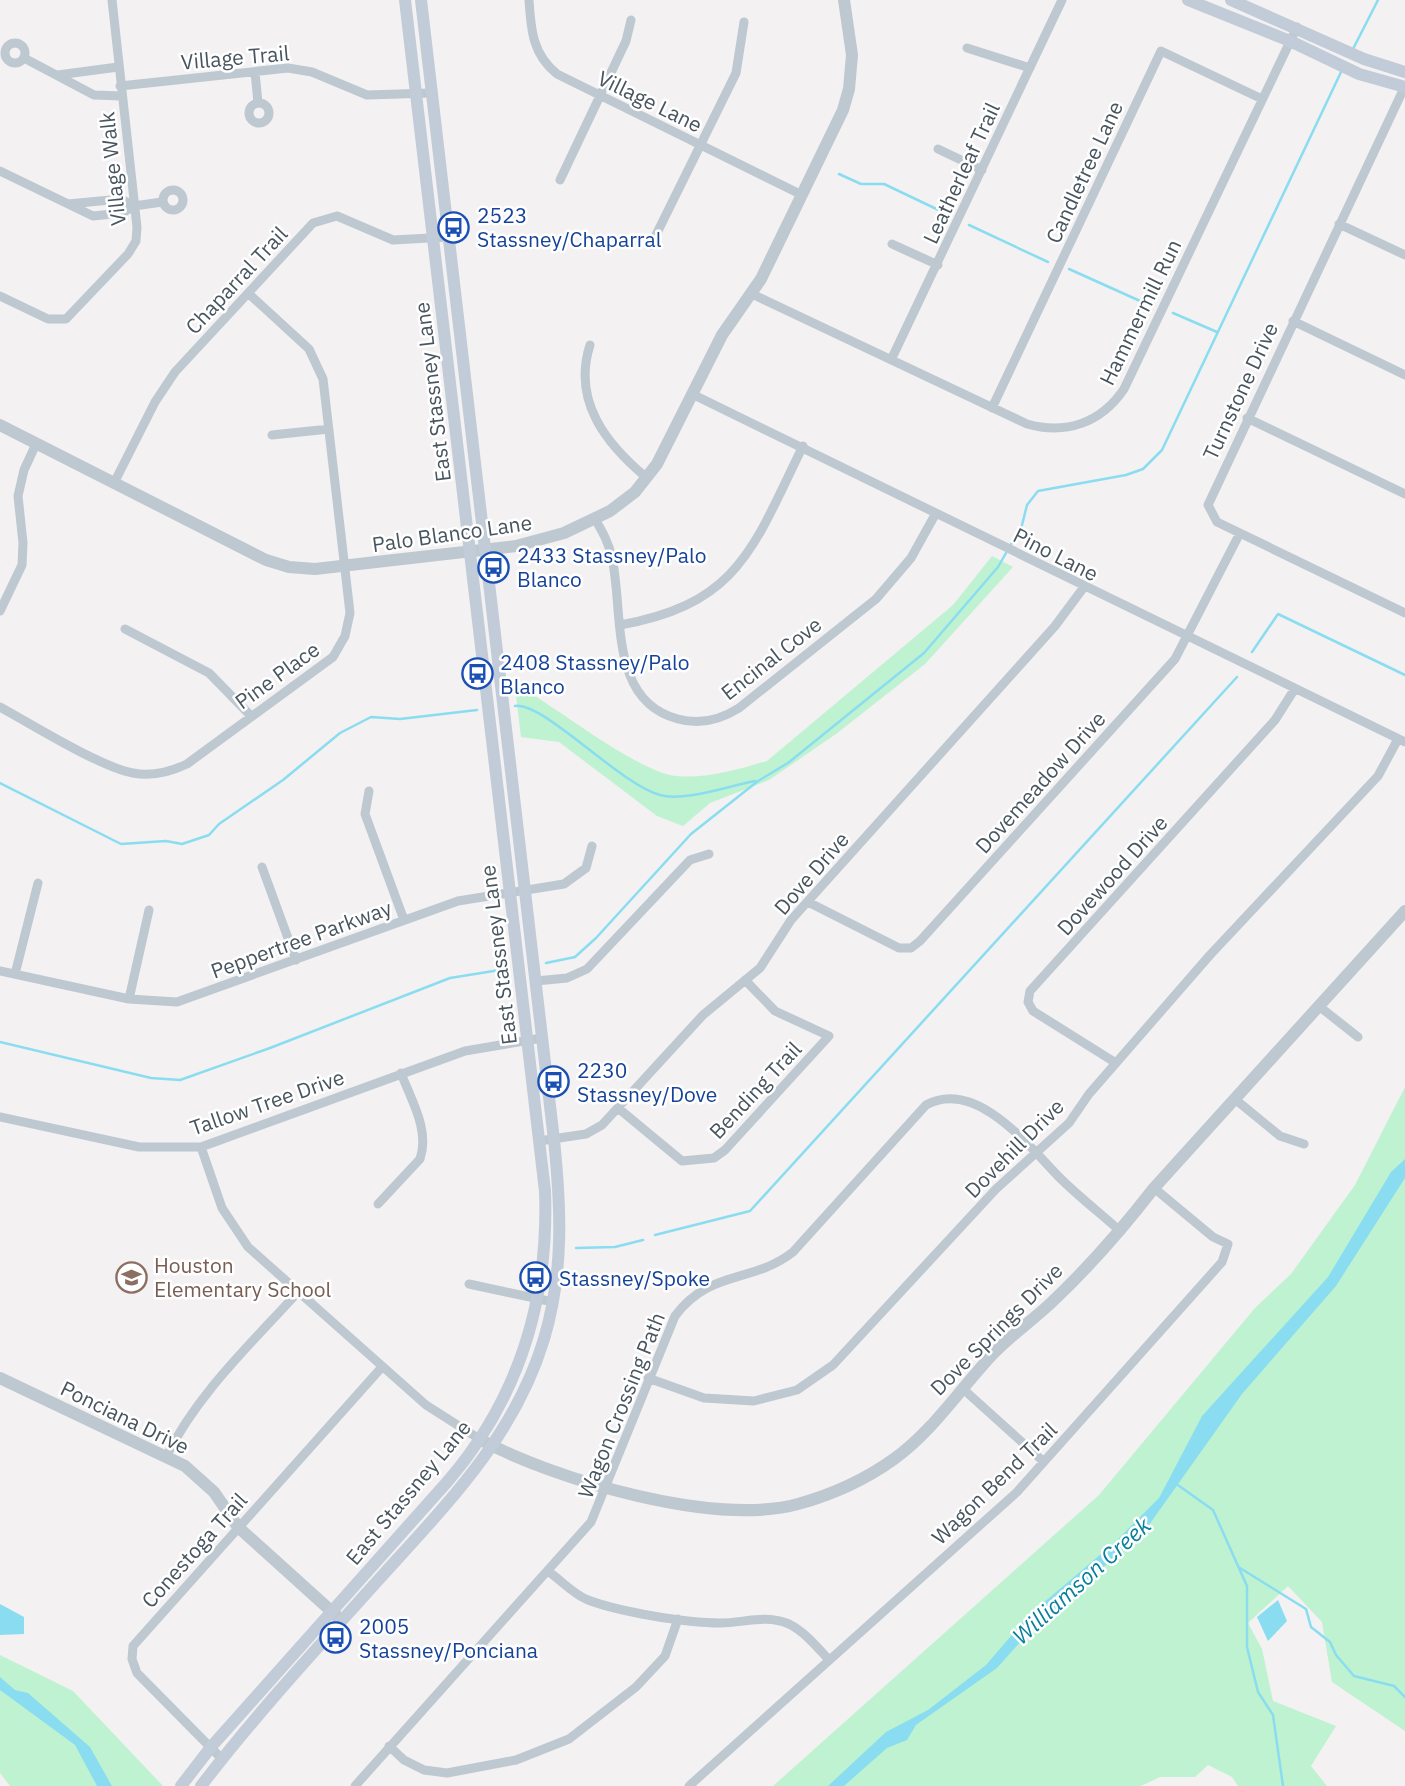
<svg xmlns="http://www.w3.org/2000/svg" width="1405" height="1786" viewBox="0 0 1405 1786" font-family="'IBM Plex Sans',sans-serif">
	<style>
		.green { fill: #bff2d1 }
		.water { fill: #8addf0 }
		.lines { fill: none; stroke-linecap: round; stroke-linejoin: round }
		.stream { stroke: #8addf0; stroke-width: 2.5 }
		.minor { stroke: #bec8d0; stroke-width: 9 }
		.tertiary { stroke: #bec8d0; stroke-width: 12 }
		.secondary { stroke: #c1ccd8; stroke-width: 12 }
		.labels { text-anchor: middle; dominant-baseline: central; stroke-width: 5; stroke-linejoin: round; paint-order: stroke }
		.street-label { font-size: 21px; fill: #48555f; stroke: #fff }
		.transit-label { font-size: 21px; fill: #164399; stroke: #fff; text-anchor: start }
		.education-label { font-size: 21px; fill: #785e54; stroke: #fff; text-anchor: start }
		.water-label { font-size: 23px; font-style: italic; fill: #087f9c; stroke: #fff }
	</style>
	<rect width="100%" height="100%" fill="#f3f1f1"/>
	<path class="green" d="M 992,556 L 1013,567 L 925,664 L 836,734 L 769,780 L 710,803 L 683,826 L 657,816 L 559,742 L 521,737 L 516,695 L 535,696 C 567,716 642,773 676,776 C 707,779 739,769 767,761 L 953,605 Z
		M 1405,1087 L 1405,1731 L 1332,1682 L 1322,1622 L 1288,1586 L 1248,1623 L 1262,1649 L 1273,1701 L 1336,1726 L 1311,1766 L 1327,1786 L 1238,1786 L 1232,1777 L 1208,1765 L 1195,1777 L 1160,1777 L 1141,1786 L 773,1786 L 1099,1495 L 1255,1308 L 1291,1274 L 1355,1185 Z
		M 0,1655 L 73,1691 L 163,1786 L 10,1786 L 0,1773 Z"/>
	<path class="water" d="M 1405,1159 L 1405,1178 L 1336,1286 L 1242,1394 L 1144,1532 L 1032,1629 L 997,1668 L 916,1725 L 907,1740 L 887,1748 L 844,1786 L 828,1786 L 886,1732 L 928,1710 L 986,1665 L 1029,1615 L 1114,1543 L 1159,1498 L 1202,1416 L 1328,1277 L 1391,1172 Z
		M 1278,1600 L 1287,1621 L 1268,1641 L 1257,1617 Z
		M 0,1604 L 24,1617 L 24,1634 L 0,1635 Z
		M 0,1677 L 15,1690 L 28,1693 L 90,1747 L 112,1786 L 97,1786 L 75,1745 L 0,1690 Z"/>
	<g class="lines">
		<path class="stream" d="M 1353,49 L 1378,0
			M 839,174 L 861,184 L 884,184 L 947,214
			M 969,225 L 1048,262
			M 1069,269 L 1149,305
			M 1173,313 L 1217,332
			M 1252,652 L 1278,614 L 1405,675
			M 515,706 C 544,702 618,783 660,795 C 684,802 729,786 755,781
			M 0,783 L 121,844 L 166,841 L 182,844 L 209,835 L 219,824 L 283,780 L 340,733 L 371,717 L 400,719 L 477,710
			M 546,963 L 575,957 L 596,938 L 691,834 L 758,781 L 788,763 L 924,653 L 998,567 L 1022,525 L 1027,505 L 1038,491 L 1126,475 L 1143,469 L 1162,450 L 1342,70
			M 0,1042 L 151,1078 L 180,1080 L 270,1048 L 450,978 L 506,969
			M 655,1235 L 750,1211 L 1237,677
			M 576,1248 L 615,1247 L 643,1240
			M 1175,1483 L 1213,1510 L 1247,1586 L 1247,1647 L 1258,1692 L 1273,1715 L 1283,1786
			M 1240,1568 L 1306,1609 L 1311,1627 L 1330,1642 L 1336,1655 L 1354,1676 L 1394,1686 L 1405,1697"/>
		<path class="minor" d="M 529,0 C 531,29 532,54 557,74 L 802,195
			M5 53a10 10 0 1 1 20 0a10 10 0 1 1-20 0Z
			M 967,48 L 1030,68
			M 24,58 L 94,95 L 121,96
			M 255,72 L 258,103
			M 58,75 L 118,67
			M 120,86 L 288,68 L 312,72 L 367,95 L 431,93
			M 1405,86 L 1208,505 L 1217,522 L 1405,613
			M249 113a10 10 0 1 1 20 0a10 10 0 1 1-20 0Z
			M 938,149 L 982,170
			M 0,171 L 93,216 L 122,213 L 134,206 L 162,202
			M 560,180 L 626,41 L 631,20
			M163 200a10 10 0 1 1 20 0a10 10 0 1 1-20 0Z
			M 68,204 L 121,199 L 134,206
			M 1339,224 L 1405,255
			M 892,244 L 938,265
			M 651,245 L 736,73 L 744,22
			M 752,294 L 1027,424 C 1066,435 1101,423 1124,389 L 1297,27
			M 0,296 L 48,319 L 66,319 L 128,254 L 136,241 L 137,227 L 112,0
			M 1293,321 L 1405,375
			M 590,345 C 572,401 606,444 647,478
			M 891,360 L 1062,0
			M 692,394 L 1405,742
			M 992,408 L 1161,51 L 1262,99
			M 1247,418 L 1405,494
			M 272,435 L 329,429
			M 114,483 L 155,402 L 175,372 L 313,223 L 337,216 L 393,240 L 448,237
			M 595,519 C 602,531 609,543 612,558 C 624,612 608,701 678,719 C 699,725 720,720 739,708 L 876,599 L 911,558 L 936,513
			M 0,611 L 22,565 L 23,543 L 18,496 L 24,470 L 36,444
			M 620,625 C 740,604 754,545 803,446
			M 125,629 L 209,673 L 251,716
			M 0,707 C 33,725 100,767 133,773 C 152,777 170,772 187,764 L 333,657 L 345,636 L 350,613 L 323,379 L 309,349 L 248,293
			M 369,791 L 365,814 L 404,920
			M 262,867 L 296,960
			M 808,902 L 899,948 L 911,948 L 920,941 L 1175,659 L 1240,533
			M 0,971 L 129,999 L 177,1002 L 458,901 L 564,884 L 586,868 L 592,846
			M 15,974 L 38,883
			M 536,981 L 567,978 L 587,969 L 690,860 L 709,854
			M 129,999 L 149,910
			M 1320,1007 L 1358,1037
			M 1116,1063 L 1033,1011 L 1028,1002 L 1030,991 L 1275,720 L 1294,690
			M 1236,1100 L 1280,1136 L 1304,1144
			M 618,1108 L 682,1161 L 714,1158 L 725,1150 L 829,1036 L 775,1011 L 745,980
			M 0,1117 L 139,1147 L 201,1147 L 465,1051 L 542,1038
			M 539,1141 L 586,1134 L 602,1125 L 703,1015 L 760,968 L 791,920 L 1055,626 L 1084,587
			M 201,1147 L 222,1208 L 248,1247 L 426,1405 L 481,1440
			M 378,1204 L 420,1159 C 430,1130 411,1100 401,1073
			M 469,1284 L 553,1302
			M 648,1378 L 704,1398 L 754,1401 L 797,1390 L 833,1365 L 996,1189 L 1069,1123 L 1089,1094 L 1210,955 L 1378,776 L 1398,739
			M 962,1388 L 1044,1462
			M 166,1457 C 198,1393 250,1345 298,1292
			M 549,1572 C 562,1581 573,1594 588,1600 C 620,1612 686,1623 720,1623 C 744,1623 766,1614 789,1624 C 805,1632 817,1647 829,1660
			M 389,1746 L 404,1760 L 424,1770 L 447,1773 L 516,1760 L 569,1739 L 636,1687 L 665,1656 L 678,1619
			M 222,1759 L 137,1673 L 132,1659 L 133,1646 L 382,1367
			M 355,1786 L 591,1522 L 675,1316 C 710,1269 752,1284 793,1252 L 926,1105 C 976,1078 1029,1146 1059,1177 C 1078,1196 1100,1213 1120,1231
			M 689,1786 L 1017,1492 L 1222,1262 L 1228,1244 L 1213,1237 L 1154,1188"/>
		<path class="tertiary" d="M 0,425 L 266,560 L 289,567 L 315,569 L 516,546 L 564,533 L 610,511 L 635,492 L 657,464 L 722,335 L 761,279 L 843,110 L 849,89 L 852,55 L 844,0
			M 0,1378 L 185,1466 L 214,1492 L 238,1527 L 340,1619
			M 481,1440 C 556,1480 715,1527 798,1504 C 831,1495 866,1479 894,1459 C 932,1432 960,1389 992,1355 C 1010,1336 1033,1320 1052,1302 C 1089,1267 1123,1228 1154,1188 L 1405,911"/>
		<path class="secondary" d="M 1188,0 L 1290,41 L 1359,74 L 1405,87
			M 1231,0 L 1364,59 L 1405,72
			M 181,1786 L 211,1747 L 448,1481 C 519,1398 549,1299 545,1191 L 405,0
			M 201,1786 C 257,1713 320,1645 381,1577 C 447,1504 515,1436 544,1339 C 564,1272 561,1208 554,1140 L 421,0"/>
	</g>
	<defs>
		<symbol id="bus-ring" viewBox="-11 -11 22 22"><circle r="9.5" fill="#fff" stroke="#1a4fb4" stroke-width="1.5"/><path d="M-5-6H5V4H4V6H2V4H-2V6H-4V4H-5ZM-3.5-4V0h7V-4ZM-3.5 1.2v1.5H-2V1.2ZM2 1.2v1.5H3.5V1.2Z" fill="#1a4fb4"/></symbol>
		<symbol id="school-ring" viewBox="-11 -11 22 22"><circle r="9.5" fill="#fff" stroke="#8d6e63" stroke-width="1.5"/><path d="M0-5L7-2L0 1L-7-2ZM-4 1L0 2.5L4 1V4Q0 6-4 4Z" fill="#8d6e63"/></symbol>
	</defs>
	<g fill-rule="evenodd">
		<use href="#bus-ring" x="436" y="210" width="35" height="35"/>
		<use href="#bus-ring" x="476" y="550" width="35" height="35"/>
		<use href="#bus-ring" x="460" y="656" width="35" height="35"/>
		<use href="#bus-ring" x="536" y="1064" width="35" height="35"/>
		<use href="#school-ring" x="114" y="1260" width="35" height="35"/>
		<use href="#bus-ring" x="518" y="1260" width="35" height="35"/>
		<use href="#bus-ring" x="318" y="1620" width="35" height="35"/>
	</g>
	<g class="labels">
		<g class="street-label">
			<text transform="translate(235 57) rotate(-5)">Village Trail</text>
			<text transform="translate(650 101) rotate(26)">Village Lane</text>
			<text transform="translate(112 169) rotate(-96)">Village Walk</text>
			<text transform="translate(1084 172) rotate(-65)">Candletree Lane</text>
			<text transform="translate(961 173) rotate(-65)">Leatherleaf Trail</text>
			<text transform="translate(236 280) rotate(-47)">Chaparral Trail</text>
			<text transform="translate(1140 312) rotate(-64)">Hammermill Run</text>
			<text transform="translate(1240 391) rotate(-65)">Turnstone Drive</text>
			<text transform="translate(432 392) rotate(-97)">East Stassney Lane</text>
			<text transform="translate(452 533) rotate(-8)">Palo Blanco Lane</text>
			<text transform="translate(1056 554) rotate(27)">Pino Lane</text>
			<text transform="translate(771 658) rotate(-38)">Encinal Cove</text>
			<text transform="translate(277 675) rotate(-36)">Pine Place</text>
			<text transform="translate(1040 782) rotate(-48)">Dovemeadow Drive</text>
			<text transform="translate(811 873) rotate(-49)">Dove Drive</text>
			<text transform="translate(1112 875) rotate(-48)">Dovewood Drive</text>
			<text transform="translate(301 939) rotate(-20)">Peppertree Parkway</text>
			<text transform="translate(498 955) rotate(-97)">East Stassney Lane</text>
			<text transform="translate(755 1090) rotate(-47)">Bending Trail</text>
			<text transform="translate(267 1102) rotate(-19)">Tallow Tree Drive</text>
			<text transform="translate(1014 1148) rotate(-45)">Dovehill Drive</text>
			<text transform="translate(996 1329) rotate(-45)">Dove Springs Drive</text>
			<text transform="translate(621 1405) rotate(-68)">Wagon Crossing Path</text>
			<text transform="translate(125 1417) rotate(26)">Ponciana Drive</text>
			<text transform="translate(994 1483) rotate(-44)">Wagon Bend Trail</text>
			<text transform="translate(408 1492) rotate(-50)">East Stassney Lane</text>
			<text transform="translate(194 1550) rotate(-48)">Conestoga Trail</text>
		</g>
		<g class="transit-label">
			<text x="477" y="215">2523<tspan x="477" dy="24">Stassney/Chaparral</tspan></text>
			<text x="517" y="555">2433 Stassney/Palo<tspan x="517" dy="24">Blanco</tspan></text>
			<text x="500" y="662">2408 Stassney/Palo<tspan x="500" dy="24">Blanco</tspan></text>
			<text x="577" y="1070">2230<tspan x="577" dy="24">Stassney/Dove</tspan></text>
			<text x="559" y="1278">Stassney/Spoke</text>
			<text x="359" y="1626">2005<tspan x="359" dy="24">Stassney/Ponciana</tspan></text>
		</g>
		<g class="education-label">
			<text x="154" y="1265">Houston<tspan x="154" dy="24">Elementary School</tspan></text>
		</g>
		<g class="water-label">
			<text transform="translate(1081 1580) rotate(-42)">Williamson Creek</text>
		</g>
	</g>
</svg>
